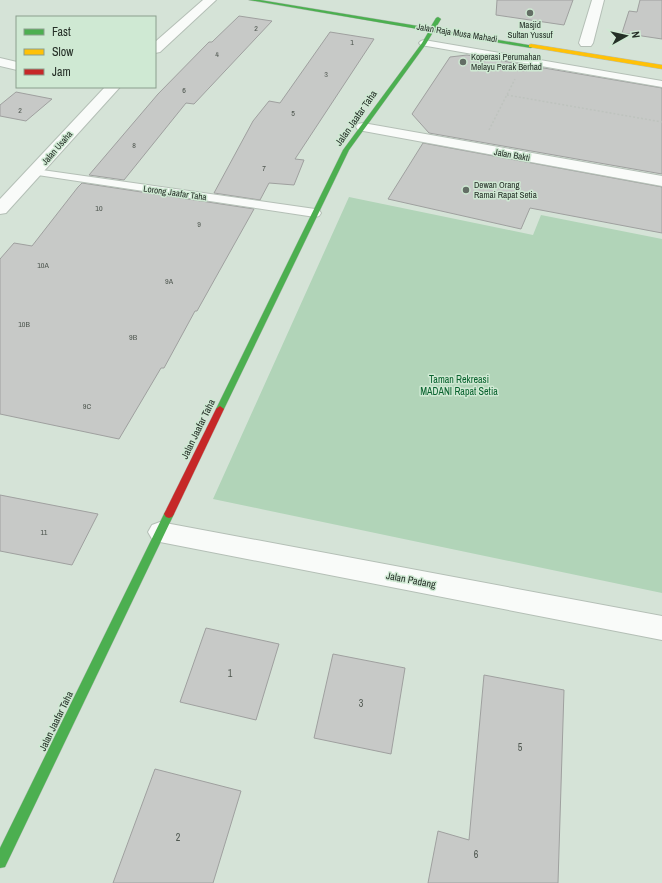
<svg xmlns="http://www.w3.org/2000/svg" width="662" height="883" viewBox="0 0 662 883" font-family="'Archivo Narrow',sans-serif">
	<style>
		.green { fill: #b1d4b8 }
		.building { fill: #c7c9c7; stroke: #9fa09f }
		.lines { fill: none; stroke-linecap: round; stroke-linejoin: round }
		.lane-casing { stroke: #b4bfb6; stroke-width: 2 }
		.street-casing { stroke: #b4bfb6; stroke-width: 2 }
		.fast-casing { stroke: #b4bfb6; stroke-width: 1 }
		.slow-casing { stroke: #b4bfb6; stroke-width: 1 }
		.jam-casing { stroke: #b4bfb6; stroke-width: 1 }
		.path { stroke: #bec3be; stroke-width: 1.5; stroke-dasharray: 2 2; stroke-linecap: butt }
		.lane { fill: #f9fbf9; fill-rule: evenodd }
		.street { fill: #f9fbf9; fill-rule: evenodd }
		.fast { fill: #4caf50; fill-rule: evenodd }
		.slow { fill: #ffc107; fill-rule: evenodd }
		.jam { fill: #c62828; fill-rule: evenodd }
		.poi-dot { fill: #636e65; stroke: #cfe9d3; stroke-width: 1.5 }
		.labels { text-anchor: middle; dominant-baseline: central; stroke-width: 3; stroke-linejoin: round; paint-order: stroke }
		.number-label { font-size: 8px; fill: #4e564f }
		.far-poi-label { font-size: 9px; fill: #252f27; stroke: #cfe9d3; text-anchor: start }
		.far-street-label { font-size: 9px; fill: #252f27; stroke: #cfe9d3 }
		.street-label { font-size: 10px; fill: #252f27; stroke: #cfe9d3 }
		.park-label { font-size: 10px; fill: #0a632f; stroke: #cfe9d3 }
		.near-number-label { font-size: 10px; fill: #4e564f }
	</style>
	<rect width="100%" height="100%" fill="#d5e3d7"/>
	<path class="green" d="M 349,197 L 533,235 L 541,215 L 662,239 L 662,593 L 213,499 Z"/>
	<path class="building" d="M 497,0 L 573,0 L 564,25 L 496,15 Z
		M 640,0 L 662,0 L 662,39 L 622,33 L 629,11 L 637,12 Z
		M 239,16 L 272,21 L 194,104 L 186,103 L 124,180 L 89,175 L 158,94 L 209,42 L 212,42 Z
		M 330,32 L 374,39 L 295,159 L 304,160 L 294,185 L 269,183 L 260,200 L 214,193 L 253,121 L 269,101 L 280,103 Z
		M 467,55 L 662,88 L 662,174 L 429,133 L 412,114 L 450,57 Z
		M 16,92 L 52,99 L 26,121 L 0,116 L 0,105 Z
		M 423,143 L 662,187 L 662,233 L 530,208 L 521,229 L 388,199 Z
		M 82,183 L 254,209 L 197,311 L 195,311 L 164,368 L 161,368 L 119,439 L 0,414 L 0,259 L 14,243 L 32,246 L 78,187 Z
		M 0,495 L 98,514 L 72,565 L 0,551 Z
		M 206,628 L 279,644 L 256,720 L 180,702 Z
		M 333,654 L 405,668 L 391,754 L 314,738 Z
		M 484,675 L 564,690 L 558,883 L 428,883 L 438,831 L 469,840 Z
		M 155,769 L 241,791 L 213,883 L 113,883 Z"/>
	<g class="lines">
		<defs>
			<path id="lane" d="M 424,40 L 662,81 L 662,87 L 421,45 L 419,43 L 421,41 Z
				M 35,169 L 315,209 L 319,210 L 321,213 L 319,216 L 315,217 L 31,174 L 29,172 L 31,170 Z"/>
			<path id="street" d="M 203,0 L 216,0 L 160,52 L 155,53 L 155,42 Z
				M 592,0 L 604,0 L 593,43 L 591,46 L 581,46 L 579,43 Z
				M 0,58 L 17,62 L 17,70 L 0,66 Z
				M 105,87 L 120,87 L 6,213 L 0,214 L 0,199 Z
				M 363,123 L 662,176 L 662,186 L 358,130 L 356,127 L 358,124 Z
				M 160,522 L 662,616 L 662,640 L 160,542 L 152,539 L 148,532 L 152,525 Z"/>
			<path id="fast" d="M 249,0 L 260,0 L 430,28 L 436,18 L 438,17 L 441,19 L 435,29 L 534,46 L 531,48 L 433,32 L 426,44 L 349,150 L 224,409 L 220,412 L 216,409 L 343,150 L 422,43 L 429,31 Z
				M 169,510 L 172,511 L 174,514 L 5,867 L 0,868 L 0,848 L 164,514 L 166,511 Z"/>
			<path id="slow" d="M 531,44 L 662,65 L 662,69 L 529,47 L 529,45 Z"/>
			<path id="jam" d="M 220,406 L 224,409 L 174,514 L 172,517 L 169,518 L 166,517 L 164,514 L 216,409 Z"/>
		</defs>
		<use href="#lane" class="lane-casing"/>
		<use href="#street" class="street-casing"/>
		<use href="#fast" class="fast-casing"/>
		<use href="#slow" class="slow-casing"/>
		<use href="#jam" class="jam-casing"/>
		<path class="path" d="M 507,95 L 662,122
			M 489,130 L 515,79"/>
		<use href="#lane" class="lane"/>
		<use href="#street" class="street"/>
		<use href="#fast" class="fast"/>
		<use href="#slow" class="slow"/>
		<use href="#jam" class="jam"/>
	</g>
	<g class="poi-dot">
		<circle cx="530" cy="13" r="4"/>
		<circle cx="463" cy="62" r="4"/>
		<circle cx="466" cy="190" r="4"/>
	</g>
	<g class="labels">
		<g class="number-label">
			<text x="256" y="28">2</text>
			<text x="352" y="42">1</text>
			<text x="217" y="54">4</text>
			<text x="326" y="74">3</text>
			<text x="184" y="90">6</text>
			<text x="20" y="110">2</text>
			<text x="293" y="113">5</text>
			<text x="134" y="145">8</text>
			<text x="264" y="168">7</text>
			<text x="99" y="208">10</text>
			<text x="199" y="224">9</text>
			<text x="43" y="265">10A</text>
			<text x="169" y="281">9A</text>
			<text x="24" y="324">10B</text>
			<text x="133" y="337">9B</text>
			<text x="87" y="406">9C</text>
			<text x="44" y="532">11</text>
		</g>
		<g class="far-poi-label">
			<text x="530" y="25" text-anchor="middle">Masjid<tspan x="530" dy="10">Sultan Yussuf</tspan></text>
			<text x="471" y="57">Koperasi Perumahan<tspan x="471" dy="10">Melayu Perak Berhad</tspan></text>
			<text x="474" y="185">Dewan Orang<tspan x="474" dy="10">Ramai Rapat Setia</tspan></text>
		</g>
		<g class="far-street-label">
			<text transform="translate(457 33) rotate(9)">Jalan Raja Musa Mahadi</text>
			<text transform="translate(57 148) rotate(-49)">Jalan Usaha</text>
			<text transform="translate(512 155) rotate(10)">Jalan Bakti</text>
			<text transform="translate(175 193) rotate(8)">Lorong Jaafar Taha</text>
		</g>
		<g class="street-label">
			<text transform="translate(356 118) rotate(-55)">Jalan Jaafar Taha</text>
			<text transform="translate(198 429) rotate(-64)">Jalan Jaafar Taha</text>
			<text transform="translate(411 580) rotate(11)">Jalan Padang</text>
			<text transform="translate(56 721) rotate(-64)">Jalan Jaafar Taha</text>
		</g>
		<g class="park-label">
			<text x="459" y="379">Taman Rekreasi<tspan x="459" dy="12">MADANI Rapat Setia</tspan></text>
		</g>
		<g class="near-number-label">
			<text x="230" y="673">1</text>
			<text x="361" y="703">3</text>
			<text x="520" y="747">5</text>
			<text x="178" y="837">2</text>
			<text x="476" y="854">6</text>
		</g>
	</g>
	<rect x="16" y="16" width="140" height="72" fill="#cfe9d3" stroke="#8b9f8e"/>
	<rect x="24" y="29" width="20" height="6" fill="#4caf50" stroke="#8b9f8e"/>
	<text x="52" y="36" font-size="12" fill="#252f27">Fast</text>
	<rect x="24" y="49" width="20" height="6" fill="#ffc107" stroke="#8b9f8e"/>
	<text x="52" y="56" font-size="12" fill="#252f27">Slow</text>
	<rect x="24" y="69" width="20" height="6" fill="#c62828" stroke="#8b9f8e"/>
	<text x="52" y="76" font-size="12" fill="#252f27">Jam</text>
	<g transform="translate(626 36) rotate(82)" stroke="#cfe9d3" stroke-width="3" paint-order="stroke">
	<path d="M0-3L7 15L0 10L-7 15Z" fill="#252f27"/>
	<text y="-6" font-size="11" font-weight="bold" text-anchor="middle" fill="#252f27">N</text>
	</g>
</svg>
